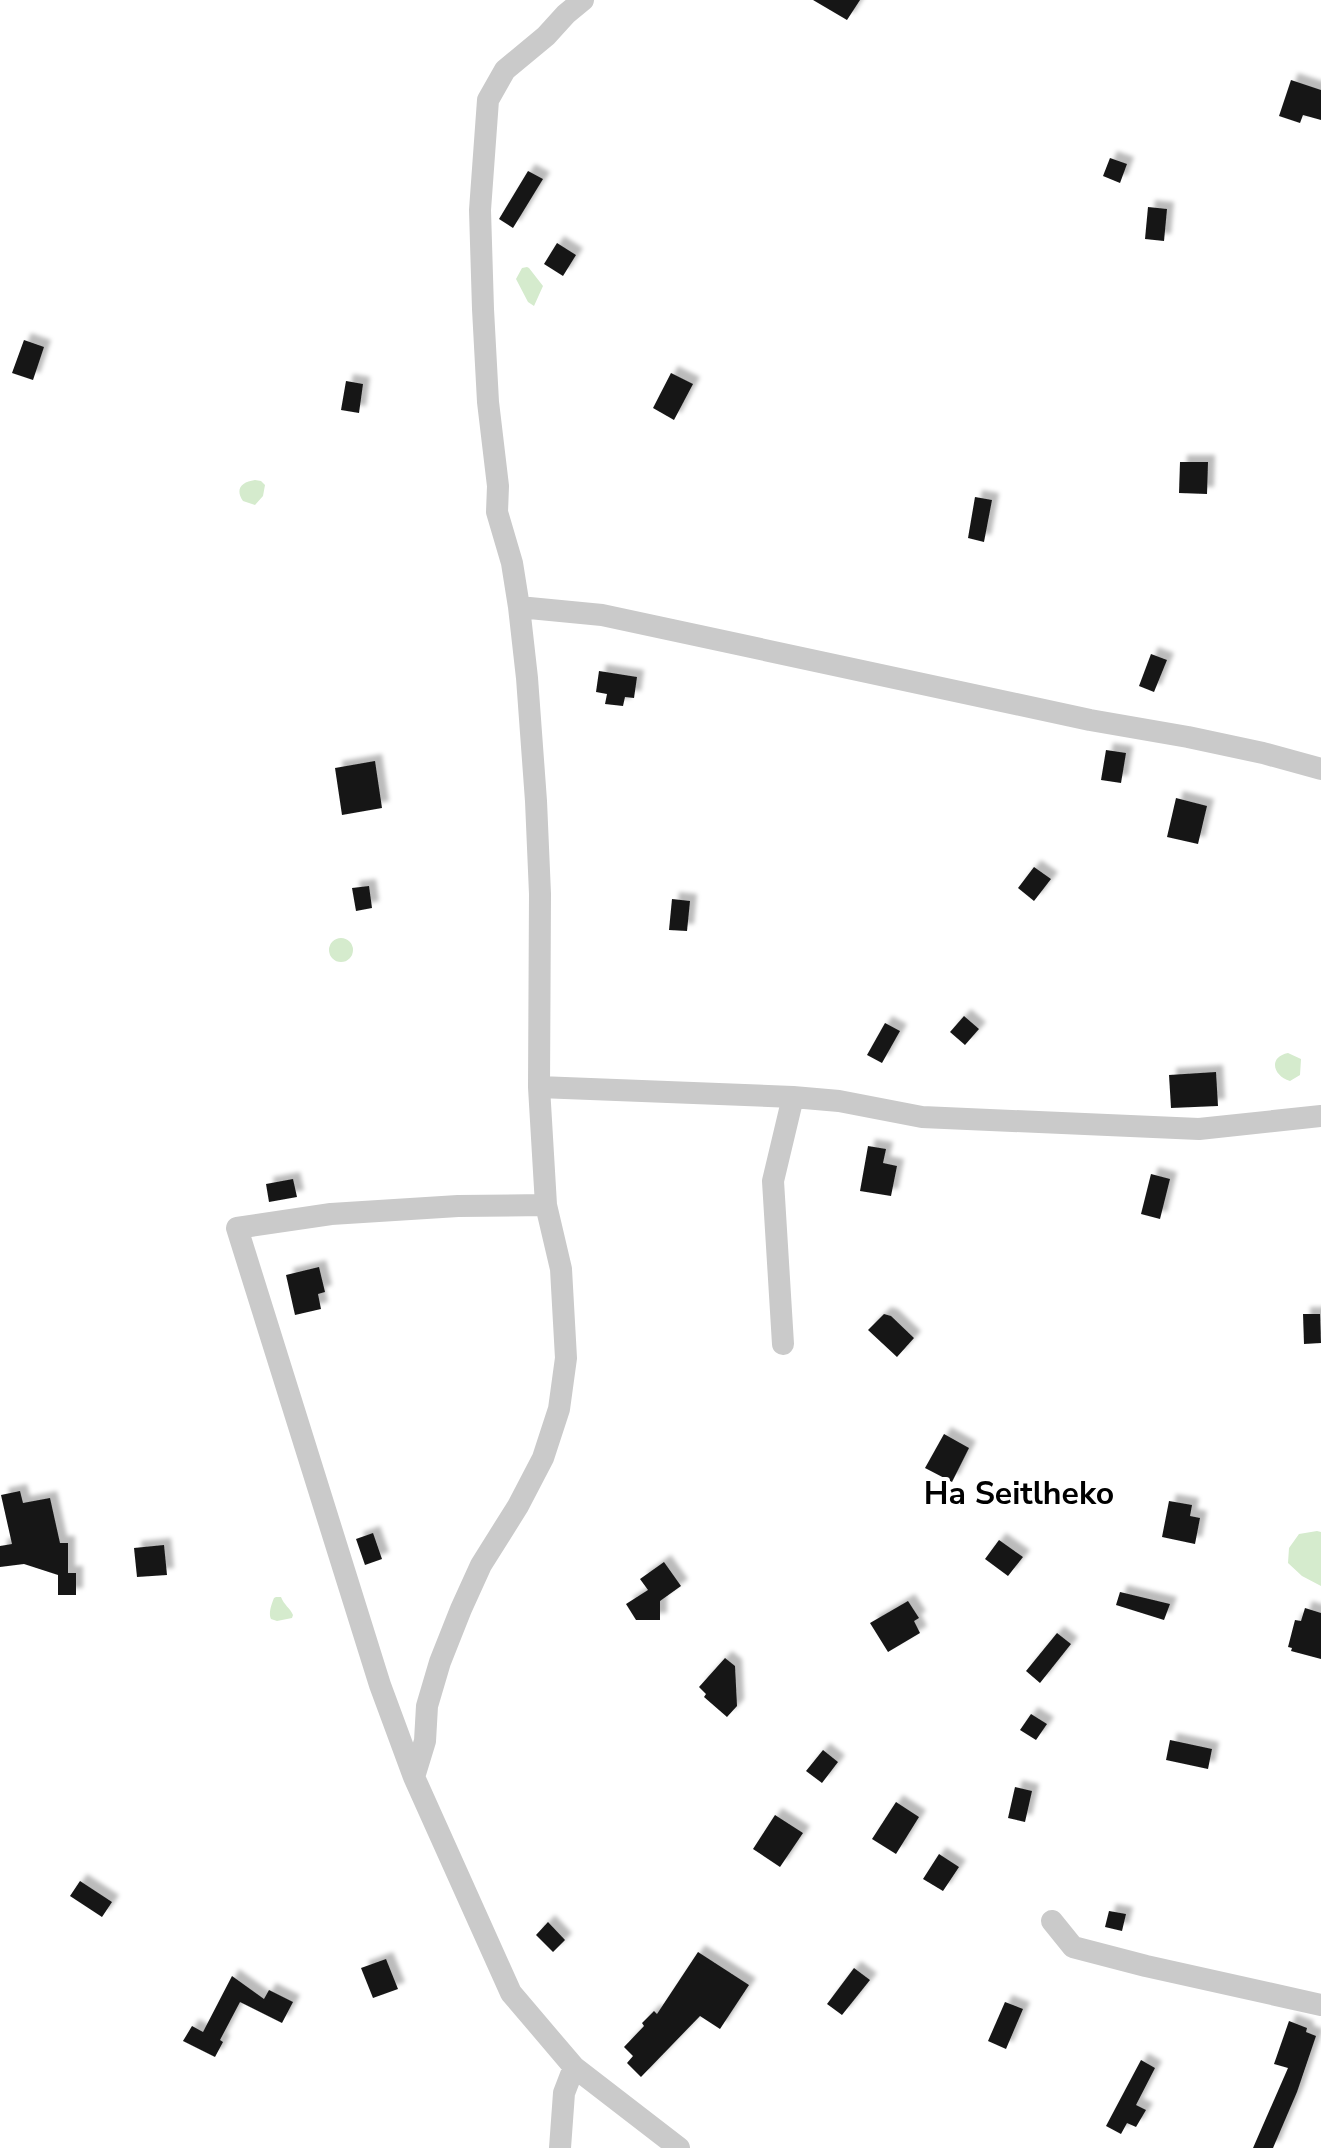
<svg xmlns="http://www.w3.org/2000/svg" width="1321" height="2148" viewBox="0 0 1321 2148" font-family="'Nunito Sans',sans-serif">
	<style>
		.water { fill: #d5ebcd }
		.building { fill: #171717; filter: url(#shadow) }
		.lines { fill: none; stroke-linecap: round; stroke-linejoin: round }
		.street { stroke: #cacaca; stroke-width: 22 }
		.labels { text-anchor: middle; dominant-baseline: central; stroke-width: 8; stroke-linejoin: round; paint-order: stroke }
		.quarter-label { font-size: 32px; font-weight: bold; fill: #000; stroke: #fff }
	</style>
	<defs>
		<filter id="shadow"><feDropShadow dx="7" dy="-7" stdDeviation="2" flood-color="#0004"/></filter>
	</defs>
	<rect width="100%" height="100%" fill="#fff"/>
	<path class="water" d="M 527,267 L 529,268 L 543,286 L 534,306 L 528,302 L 516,279 L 522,268 Z
		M 255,480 L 261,481 L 265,485 L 263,496 L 255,505 L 243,501 C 235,489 241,482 255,480 Z
		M329 950a12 12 0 1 1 24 0a12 12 0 1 1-24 0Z
		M 1288,1053 L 1301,1059 L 1300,1075 L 1290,1081 C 1273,1076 1268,1057 1288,1053 Z
		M 1317,1531 L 1321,1532 L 1321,1586 L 1302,1576 L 1288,1563 L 1289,1548 L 1299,1534 Z
		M 276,1597 L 281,1597 C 284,1605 290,1608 293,1615 L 292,1618 L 277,1621 L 271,1619 C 268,1613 272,1603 274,1598 Z"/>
	<path class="building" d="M 813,0 L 860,0 L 847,20 Z
		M 1291,80 L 1321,90 L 1321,120 L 1303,115 L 1300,123 L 1279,116 Z
		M 1110,158 L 1127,164 L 1120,183 L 1103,176 Z
		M 528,171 L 543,179 L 513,228 L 499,219 Z
		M 1148,207 L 1167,209 L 1164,241 L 1145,239 Z
		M 557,243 L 576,255 L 563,276 L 544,264 Z
		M 24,340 L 44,347 L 33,380 L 12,373 Z
		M 671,373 L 693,384 L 674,420 L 653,408 Z
		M 346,381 L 363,384 L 359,413 L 341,410 Z
		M 1180,462 L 1208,462 L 1207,494 L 1179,493 Z
		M 975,497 L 992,500 L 984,542 L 968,538 Z
		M 1151,654 L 1167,660 L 1154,692 L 1139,686 Z
		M 599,671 L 637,677 L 634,698 L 625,697 L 623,706 L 605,704 L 607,694 L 596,692 Z
		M 1106,750 L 1126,753 L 1121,783 L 1101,780 Z
		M 375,761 L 382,808 L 342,815 L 335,768 Z
		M 1176,798 L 1207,806 L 1198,844 L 1167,837 Z
		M 1034,867 L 1051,879 L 1034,901 L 1018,888 Z
		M 369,886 L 372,908 L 356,911 L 352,888 Z
		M 672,899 L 690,901 L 687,931 L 669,930 Z
		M 964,1016 L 979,1029 L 965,1045 L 950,1032 Z
		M 885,1023 L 900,1031 L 882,1063 L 867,1055 Z
		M 1216,1072 L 1218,1106 L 1171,1108 L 1169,1075 Z
		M 868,1146 L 886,1149 L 883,1163 L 897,1166 L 891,1196 L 860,1191 Z
		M 1151,1174 L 1170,1179 L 1160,1219 L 1141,1214 Z
		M 293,1179 L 297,1197 L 269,1202 L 266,1184 Z
		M 319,1267 L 325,1292 L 318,1294 L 321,1309 L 295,1315 L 286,1275 Z
		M 884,1314 L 891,1316 L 914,1338 L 897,1357 L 868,1330 Z
		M 1303,1314 L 1320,1314 L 1321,1343 L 1304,1344 Z
		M 944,1434 L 969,1448 L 952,1482 L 925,1468 Z
		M 20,1491 L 23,1503 L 50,1498 L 60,1543 L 68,1543 L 68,1573 L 76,1573 L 76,1595 L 58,1595 L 58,1575 L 24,1564 L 0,1567 L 0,1546 L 12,1544 L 1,1495 Z
		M 1169,1501 L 1192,1505 L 1190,1516 L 1200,1518 L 1195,1544 L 1162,1537 Z
		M 373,1533 L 382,1559 L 365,1565 L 356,1539 Z
		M 999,1540 L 1023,1557 L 1008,1576 L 985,1559 Z
		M 164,1545 L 167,1575 L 137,1577 L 134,1548 Z
		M 664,1562 L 681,1586 L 660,1601 L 660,1620 L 636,1620 L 626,1604 L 648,1590 L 640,1579 Z
		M 1120,1592 L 1170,1604 L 1164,1620 L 1116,1605 Z
		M 908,1601 L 919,1618 L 914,1621 L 920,1633 L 888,1652 L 870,1623 Z
		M 1305,1608 L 1321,1613 L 1321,1659 L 1291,1651 L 1292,1648 L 1288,1647 L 1295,1620 L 1301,1621 Z
		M 1057,1633 L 1071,1644 L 1040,1683 L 1026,1671 Z
		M 725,1658 L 735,1666 L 737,1706 L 727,1717 L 704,1697 L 706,1694 L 699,1687 Z
		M 1031,1714 L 1047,1724 L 1036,1740 L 1020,1730 Z
		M 1170,1740 L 1212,1749 L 1208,1769 L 1166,1760 Z
		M 823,1750 L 838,1762 L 822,1783 L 806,1771 Z
		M 1015,1787 L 1032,1791 L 1025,1822 L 1008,1818 Z
		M 896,1802 L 919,1817 L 896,1854 L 872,1839 Z
		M 775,1815 L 803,1833 L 780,1867 L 753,1849 Z
		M 939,1854 L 959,1867 L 943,1891 L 923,1879 Z
		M 80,1881 L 112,1902 L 102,1917 L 70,1896 Z
		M 1109,1911 L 1126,1914 L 1122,1931 L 1105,1927 Z
		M 548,1922 L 565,1940 L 553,1952 L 536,1935 Z
		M 698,1952 L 749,1985 L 720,2029 L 700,2016 L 641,2077 L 627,2063 L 633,2056 L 624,2047 L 644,2026 L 642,2023 L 654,2011 L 657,2014 Z
		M 386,1959 L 398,1989 L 373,1998 L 361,1968 Z
		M 854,1968 L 870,1980 L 842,2015 L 827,2004 Z
		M 232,1976 L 264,1999 L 269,1990 L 293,2002 L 282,2023 L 240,2002 L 220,2040 L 223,2042 L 215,2057 L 183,2041 L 192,2026 L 203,2032 Z
		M 1005,2002 L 1023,2009 L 1006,2049 L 988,2041 Z
		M 1289,2021 L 1307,2028 L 1306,2032 L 1316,2036 L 1297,2092 L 1273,2148 L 1253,2148 L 1288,2068 L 1274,2064 Z
		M 1141,2060 L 1155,2068 L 1136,2105 L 1146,2110 L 1136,2127 L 1127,2123 L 1121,2134 L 1106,2126 Z"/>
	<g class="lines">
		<path class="street" d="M 583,0 L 566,14 L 546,36 L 505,70 L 488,100 L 480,210 L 483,309 L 488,402 L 498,486 L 497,512 L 512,563 L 519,607 L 527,678 L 536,801 L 540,894 L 539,1087 L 793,1097 L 839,1101 L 922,1117 L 1199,1129 L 1321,1116
			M 519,607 L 602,615 L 1090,720 L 1188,737 L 1263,753 L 1321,769
			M 539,1087 L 546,1205 L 561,1269 L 566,1358 L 559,1409 L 543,1458 L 518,1506 L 481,1565 L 461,1609 L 440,1662 L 427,1706 L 425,1741 L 414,1777 L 511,1993 L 574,2067 L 679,2148
			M 783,1344 L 773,1181 L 793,1097
			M 414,1777 L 380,1685 L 237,1228 L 331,1214 L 458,1206 L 546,1205
			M 1052,1921 L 1073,1947 L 1146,1966 L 1321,2005
			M 560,2148 L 564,2093 L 574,2067"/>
	</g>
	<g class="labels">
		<g class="quarter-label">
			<text x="1019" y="1493">Ha Seitlheko</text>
		</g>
	</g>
</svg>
